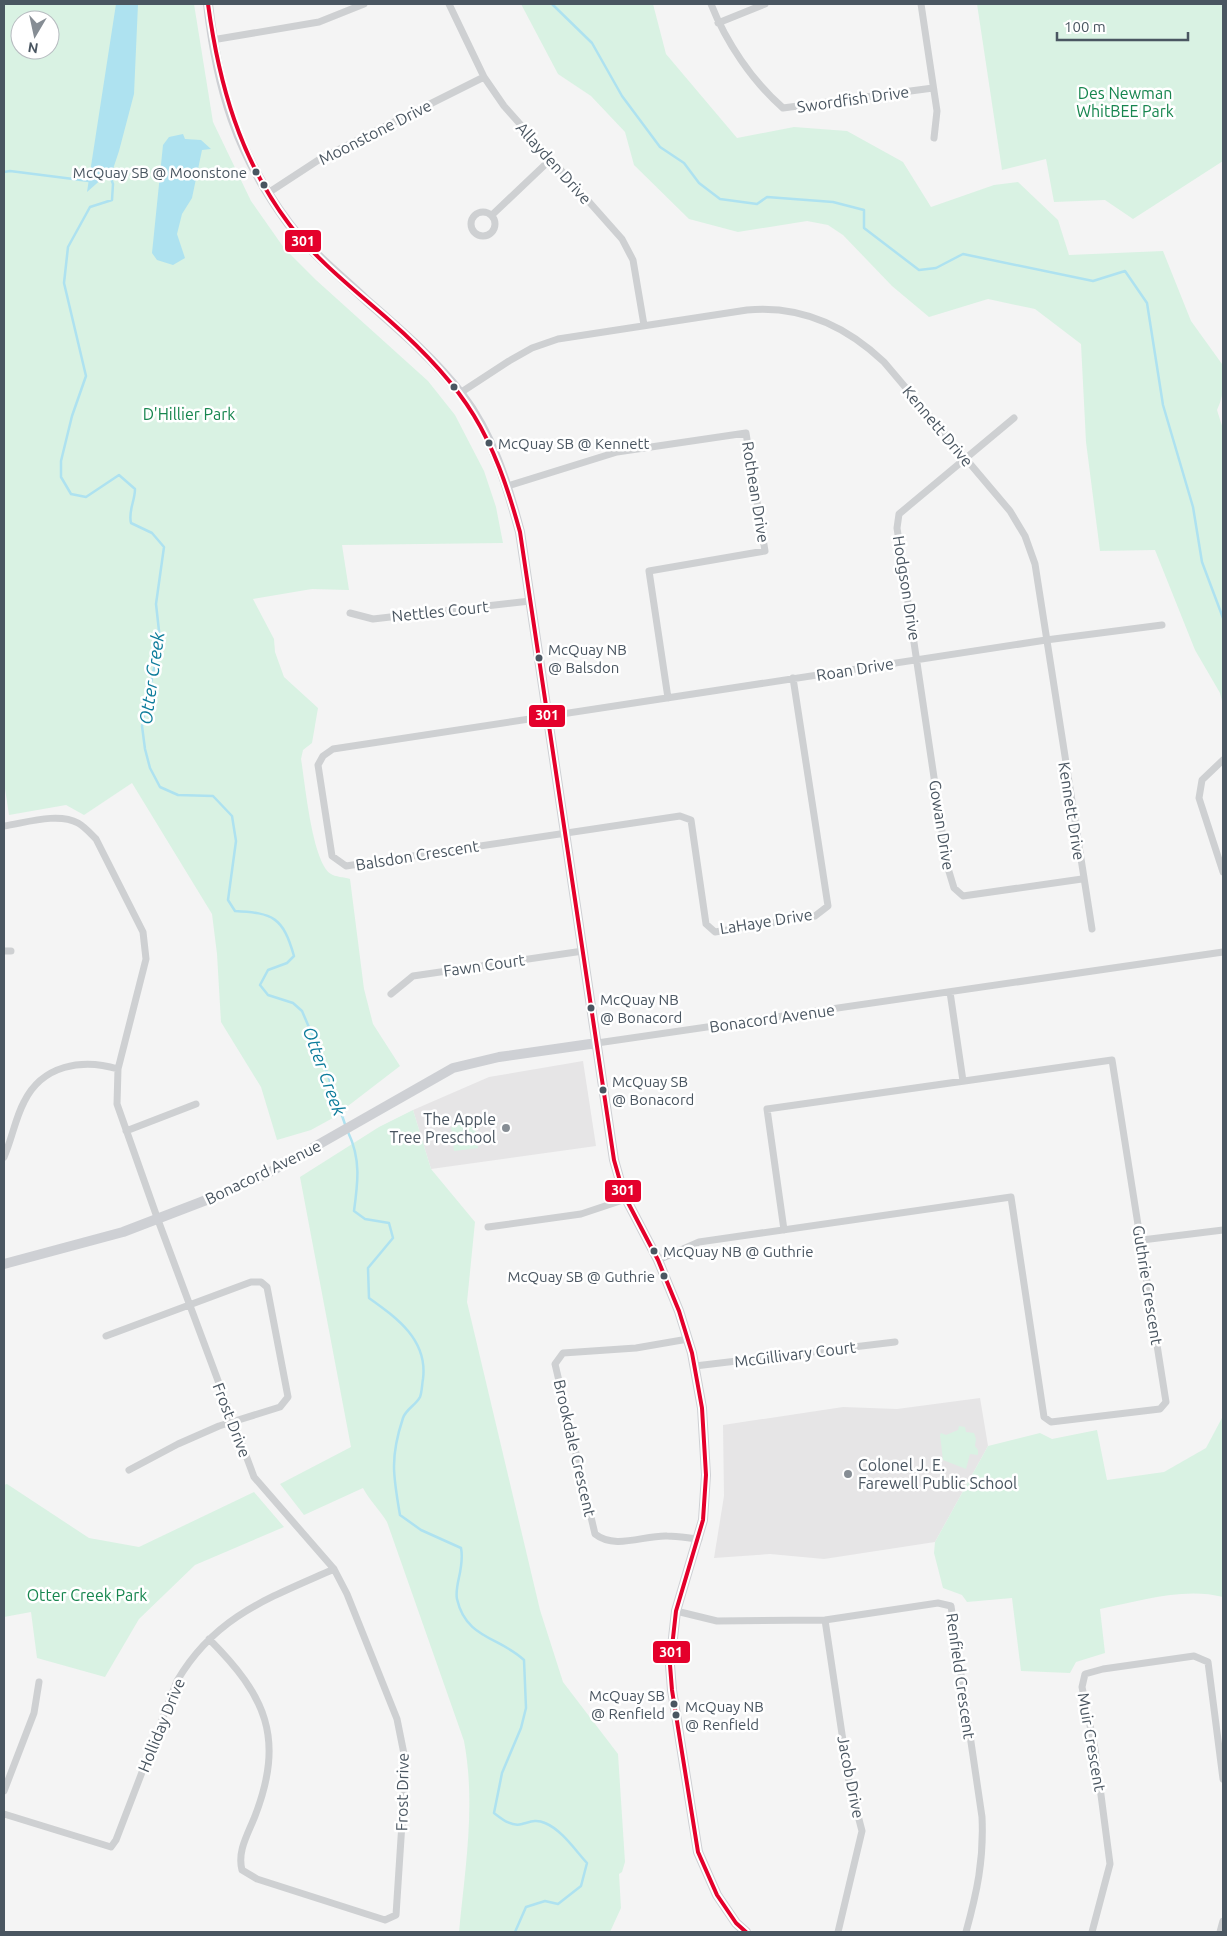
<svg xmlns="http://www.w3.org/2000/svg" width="1227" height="1936" viewBox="0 0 1227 1936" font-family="Ubuntu,sans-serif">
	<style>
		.education { fill: #e6e5e6 }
		.green { fill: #d9f2e3; fill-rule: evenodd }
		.water { fill: #aee2f0 }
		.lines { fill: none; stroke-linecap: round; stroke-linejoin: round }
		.stream { stroke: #aee2f0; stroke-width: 2.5 }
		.street { stroke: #ced0d2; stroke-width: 7 }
		.secondary { stroke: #ced0d4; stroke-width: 10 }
		.bus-1-casing { stroke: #fff; stroke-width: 8 }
		.bus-1 { stroke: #e4002b; stroke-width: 4 }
		.bus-dot { fill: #4a5661; stroke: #fff; stroke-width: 2 }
		.poi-dot { fill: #868d94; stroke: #fff; stroke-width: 2 }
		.labels { text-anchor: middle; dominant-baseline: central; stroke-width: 5; stroke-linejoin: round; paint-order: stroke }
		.bus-label { font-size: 15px; fill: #4a5661; stroke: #fff; text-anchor: start }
		.park-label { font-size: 16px; fill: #17864f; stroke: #fff }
		.street-label { font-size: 16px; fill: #4a5661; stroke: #fff }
		.poi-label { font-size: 16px; fill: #4a5661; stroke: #fff; text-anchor: end }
		.water-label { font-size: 18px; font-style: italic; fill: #0c7c9b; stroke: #fff }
		.line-badge { stroke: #fff; stroke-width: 2 }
		.badge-label { font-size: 14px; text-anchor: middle; font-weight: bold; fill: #fff }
	</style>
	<rect width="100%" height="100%" fill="#f4f4f4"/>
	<path class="education" d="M 583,1061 L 596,1146 L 431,1169 L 413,1110 L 489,1077 Z
		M 980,1398 L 988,1446 L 935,1542 L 824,1559 L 770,1554 L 714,1558 L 724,1496 L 723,1425 L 843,1407 L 897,1409 Z"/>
	<path class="green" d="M 4,4 L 194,4 L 213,122 L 251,201 L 284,248 L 316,280 L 428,381 L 455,415 L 484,471 L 496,507 L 503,543 L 342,545 L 349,590 L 312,589 L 253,599 L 274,639 L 275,652 L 284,677 L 318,708 L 312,743 L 303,750 L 301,759 C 305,782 312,862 331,874 C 335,877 344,877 350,879 L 364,989 L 373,1024 L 400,1066 L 331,1119 L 311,1130 L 277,1140 L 261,1087 L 221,1022 L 217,954 L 212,914 L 132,783 L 84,815 L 66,805 L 9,815 L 4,782 ZM 20,20 L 50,20 L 50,50 L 20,50 Z
		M 521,4 L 653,4 L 666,54 L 737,138 L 794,127 L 847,131 L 903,162 L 931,207 L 994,185 L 1018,182 L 1058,220 L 1069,255 L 1163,251 L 1191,321 L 1222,364 C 1225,380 1224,395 1217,410 L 1223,429 L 1223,705 L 1220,693 L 1195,650 L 1155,550 L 1100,551 L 1086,442 L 1081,344 L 1035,309 L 988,299 L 929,317 L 892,286 L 843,235 L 828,225 L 807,221 L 738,232 L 689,219 L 634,165 L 625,132 L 591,96 L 558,74 Z
		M 977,4 L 1223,4 L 1223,161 L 1133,219 L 1105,200 L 1054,202 L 1046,159 L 1002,170 Z
		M 413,1110 L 431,1169 L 475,1222 L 467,1302 L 540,1610 L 563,1682 L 618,1754 L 625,1862 L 622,1872 L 619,1874 L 621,1908 L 610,1932 L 459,1932 C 465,1869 476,1804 464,1741 L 387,1522 C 379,1509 370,1501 363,1488 L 304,1515 L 280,1484 L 351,1447 L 300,1177 L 379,1127 Z
		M 474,1120 L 478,1148 L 454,1151 L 451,1127 L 455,1127 L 454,1122 Z
		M 1223,1416 L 1223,1597 C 1184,1587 1140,1601 1100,1609 L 1105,1653 L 1076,1662 L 1070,1673 L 1021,1671 L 1012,1598 L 967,1602 L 962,1595 L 943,1588 L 934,1553 L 935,1542 L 988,1446 L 1040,1433 L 1052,1439 L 1097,1430 L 1107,1480 L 1164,1472 L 1206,1448 Z
		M 959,1426 L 965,1427 L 966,1432 L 974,1433 L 976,1439 L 975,1446 L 978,1450 L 978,1455 L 970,1454 L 966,1469 L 943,1460 L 940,1435 L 941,1433 L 946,1435 L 958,1430 Z
		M 7,1484 L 89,1538 L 139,1547 L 254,1492 L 284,1527 L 195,1565 L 139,1619 L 105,1677 L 37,1658 L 31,1612 L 4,1617 L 4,1485 Z"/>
	<path class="water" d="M 116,4 L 138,4 L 134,94 L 119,151 L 113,169 L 87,192 Z
		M 183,134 L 185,139 L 201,140 L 211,149 L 202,150 L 192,198 L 182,214 L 177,234 L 185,258 L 173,265 L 157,260 L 152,253 L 163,145 L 169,137 Z"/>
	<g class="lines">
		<path class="stream" d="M 552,4 L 592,43 L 622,96 L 660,147 L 684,163 L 699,183 L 720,199 L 757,204 L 767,197 L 833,202 L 864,210 L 864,228 L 919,270 L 936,268 L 963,254 L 1093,281 L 1125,271 L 1147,303 L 1163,405 L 1193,507 L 1202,562 L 1223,618
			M 4,172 L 10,171 L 89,181
			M 109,173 L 113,184 L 112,200 L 90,207 L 68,247 L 64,283 L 86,376 L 72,416 L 61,461 L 61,477 L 71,494 L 86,497 L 119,475 L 135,489 C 135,501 128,511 131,523 L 152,533 L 164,547 L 156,604 L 160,640 L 142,726 L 145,749 L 150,768 L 160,787 L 178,795 L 213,796 L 232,816 L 236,841 L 228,900 L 235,911 C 273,913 283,917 294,956 L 287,963 L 268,970 L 260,985 L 268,995 L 293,1003 L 302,1011 L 320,1053 L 346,1127
			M 348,1132 C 361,1159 358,1182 354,1211 L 365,1219 L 389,1223 L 393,1238 L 368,1268 L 369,1298 C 397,1318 428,1340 423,1379 C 422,1384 422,1392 420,1397 C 416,1405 406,1409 403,1418 C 390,1457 393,1475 400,1515 L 421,1530 L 461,1548 C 465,1568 454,1585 457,1599 C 466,1639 500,1637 524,1660 L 526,1708 L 521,1728 L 502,1773 L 494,1813 C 502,1819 511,1827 522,1824 C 530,1822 536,1819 545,1823 C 562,1830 575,1850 587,1863 L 581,1886 L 558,1904 L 545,1901 L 526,1907 L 515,1932"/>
		<path class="street" d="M 449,4 L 484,77 L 504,106 L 622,239 L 633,260 L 644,325
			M 711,4 C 726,42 752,81 783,108 L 933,88
			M 921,4 L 937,111 L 934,138
			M 718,23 L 765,4
			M 212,40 L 319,22 L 364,4
			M 268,193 L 320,159 L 484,77
			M471 224a12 12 0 1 1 24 0a12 12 0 1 1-24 0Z
			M 492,215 L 551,159
			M 460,393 L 509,361 L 532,348 L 558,339 L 747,310 C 800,305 846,326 884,362 L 1010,511 L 1025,536 L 1035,564 L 1092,929
			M 1014,418 L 899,514 L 897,528 L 947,865 L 954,888 L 963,896 L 1082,879
			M 508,486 L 617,452 L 746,433 L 765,551 L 649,571 L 668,698
			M 350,613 L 373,619 L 530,601
			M 793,678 L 828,906 L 815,916 L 715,932 L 706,924 L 691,820 L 680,816 L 346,866 L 332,856 L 318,765 L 323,756 L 333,749 L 1046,640 L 1162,625
			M 1223,760 L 1202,780 L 1199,798 L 1223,872
			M 4,826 C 25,823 58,812 78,823 C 85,827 90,833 96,839 L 143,932 L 146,959 L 118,1069 L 117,1104 L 158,1220 L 254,1477 L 334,1569 L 347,1594 L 397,1719 L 404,1754 L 405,1777 L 396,1915 L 385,1920 L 257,1879 L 242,1870 C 237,1851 248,1834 255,1816 C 285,1738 266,1696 209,1639
			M 4,951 L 11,951
			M 950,992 L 963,1081
			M 391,994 L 413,976 L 583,951
			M 597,1043 L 1223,952
			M 126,1131 L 196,1104
			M 4,1157 C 12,1139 15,1119 24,1102 C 42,1065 82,1058 118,1069
			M 488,1227 L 581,1214 L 626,1199
			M 1142,1240 L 1223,1230
			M 658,1260 L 699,1242 L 1011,1197 L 1044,1417 L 1051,1422 L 1160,1409 L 1166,1402 L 1112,1060 L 767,1109 L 784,1230
			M 106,1336 L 251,1282 L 261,1282 L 267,1287 L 288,1397 L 280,1407 L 219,1426 L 178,1444 L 129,1470
			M 688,1339 L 636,1348 L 563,1353 L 555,1364 L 595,1534 C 615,1550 644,1535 667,1536 C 678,1536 688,1538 699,1539
			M 695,1366 L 895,1342
			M 676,1611 L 717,1621 L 825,1620 L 938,1603 L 951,1606 L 982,1817 C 984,1860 977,1892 966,1932
			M 825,1620 L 849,1781 L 862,1831 L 838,1932
			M 4,1791 L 34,1713 L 39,1682
			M 4,1814 L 111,1847 L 116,1840 L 177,1681 C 215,1616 269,1598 334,1569
			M 1092,1932 L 1110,1864 L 1095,1749 L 1082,1687 L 1085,1674 L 1103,1669 L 1194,1656 L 1208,1662 L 1223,1779
			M 1220,1932 L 1223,1921"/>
		<path class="secondary" d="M 208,4 C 218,89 237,154 289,224 C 311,253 341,276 367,301 C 400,330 434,359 461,394 C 492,434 507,484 520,532 L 614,1160 L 624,1195 L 658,1260 L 679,1311 L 692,1353 L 702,1408 L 706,1475 L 703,1520 L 676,1611 L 670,1665 L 672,1690 L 698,1852 L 717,1895 L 736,1923 L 746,1932
			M 4,1264 L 123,1232 L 222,1194 L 272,1171 L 453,1068 L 499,1057 L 597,1043"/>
		<defs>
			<path id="bus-1" d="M 208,4 C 219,84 240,159 289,224 C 317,261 356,291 390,321 C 467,389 493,434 520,532 L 614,1160 L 624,1195 L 658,1260 L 679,1311 L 692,1353 L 702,1408 L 706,1475 L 703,1520 L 676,1611 L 670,1665 L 672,1690 L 698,1852 L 717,1895 L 736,1923 L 746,1932"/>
		</defs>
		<use href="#bus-1" class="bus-1-casing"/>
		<use href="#bus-1" class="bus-1"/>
	</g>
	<g class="bus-dot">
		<circle cx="256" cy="172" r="4.5"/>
		<circle cx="264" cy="185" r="4.5"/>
		<circle cx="454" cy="387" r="4.5"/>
		<circle cx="489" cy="443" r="4.5"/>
		<circle cx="539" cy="658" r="4.5"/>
		<circle cx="591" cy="1008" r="4.5"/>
		<circle cx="603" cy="1090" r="4.5"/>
		<circle cx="654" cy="1251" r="4.5"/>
		<circle cx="664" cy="1276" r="4.5"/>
		<circle cx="674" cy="1704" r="4.5"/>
		<circle cx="676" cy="1715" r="4.5"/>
	</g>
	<g class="poi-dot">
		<circle cx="506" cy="1128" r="5"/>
		<circle cx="848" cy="1474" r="5"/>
	</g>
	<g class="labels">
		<g class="bus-label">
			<text x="247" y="172" text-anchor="end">McQuay SB @ Moonstone</text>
			<text x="498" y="443">McQuay SB @ Kennett</text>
			<text x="548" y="649">McQuay NB<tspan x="548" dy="18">@ Balsdon</tspan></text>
			<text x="600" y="999">McQuay NB<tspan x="600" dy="18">@ Bonacord</tspan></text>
			<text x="612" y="1081">McQuay SB<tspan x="612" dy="18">@ Bonacord</tspan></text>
			<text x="663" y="1251">McQuay NB @ Guthrie</text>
			<text x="655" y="1276" text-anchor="end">McQuay SB @ Guthrie</text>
			<text x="665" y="1695" text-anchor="end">McQuay SB<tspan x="665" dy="18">@ Renfield</tspan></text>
			<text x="685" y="1706">McQuay NB<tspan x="685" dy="18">@ Renfield</tspan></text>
		</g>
		<g class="park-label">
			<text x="1125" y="93">Des Newman<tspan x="1125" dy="18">WhitBEE Park</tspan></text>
			<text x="189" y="414">D'Hillier Park</text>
			<text x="87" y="1595">Otter Creek Park</text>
		</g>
		<g class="street-label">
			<text transform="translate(853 99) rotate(-8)">Swordfish Drive</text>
			<text transform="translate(375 132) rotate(-27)">Moonstone Drive</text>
			<text transform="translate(554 163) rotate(48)">Allayden Drive</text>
			<text transform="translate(938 426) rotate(50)">Kennett Drive</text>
			<text transform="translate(756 492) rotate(81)">Rothean Drive</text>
			<text transform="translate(907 588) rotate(81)">Hodgson Drive</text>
			<text transform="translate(440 611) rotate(-6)">Nettles Court</text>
			<text transform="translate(855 669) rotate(-9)">Roan Drive</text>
			<text transform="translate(1072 811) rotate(81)">Kennett Drive</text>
			<text transform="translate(942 825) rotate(81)">Gowan Drive</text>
			<text transform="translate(417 855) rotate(-9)">Balsdon Crescent</text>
			<text transform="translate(766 921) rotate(-9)">LaHaye Drive</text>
			<text transform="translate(484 965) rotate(-8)">Fawn Court</text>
			<text transform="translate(772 1018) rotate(-8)">Bonacord Avenue</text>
			<text transform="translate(263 1172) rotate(-26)">Bonacord Avenue</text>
			<text transform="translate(1148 1285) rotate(81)">Guthrie Crescent</text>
			<text transform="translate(795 1354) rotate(-7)">McGillivary Court</text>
			<text transform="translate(232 1420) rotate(69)">Frost Drive</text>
			<text transform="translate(575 1448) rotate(77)">Brookdale Crescent</text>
			<text transform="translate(961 1676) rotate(82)">Renfield Crescent</text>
			<text transform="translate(161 1725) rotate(-68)">Holliday Drive</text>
			<text transform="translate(1092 1742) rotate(80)">Muir Crescent</text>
			<text transform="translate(851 1777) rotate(79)">Jacob Drive</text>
			<text transform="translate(402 1792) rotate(-89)">Frost Drive</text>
		</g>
		<g class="poi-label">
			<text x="496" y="1119">The Apple<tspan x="496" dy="18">Tree Preschool</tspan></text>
			<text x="858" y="1465" text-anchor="start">Colonel J. E.<tspan x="858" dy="18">Farewell Public School</tspan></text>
		</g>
		<g class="water-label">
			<text transform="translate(151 678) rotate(-82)">Otter Creek</text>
			<text transform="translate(325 1071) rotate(70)">Otter Creek</text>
		</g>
	</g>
	<g class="line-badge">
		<rect x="284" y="229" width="38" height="24" rx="5" fill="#e4002b"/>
		<rect x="528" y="704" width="38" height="24" rx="5" fill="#e4002b"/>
		<rect x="604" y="1179" width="38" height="24" rx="5" fill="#e4002b"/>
		<rect x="652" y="1640" width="39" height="24" rx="5" fill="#e4002b"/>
	</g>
	<g class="badge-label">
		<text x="303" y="246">301</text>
		<text x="547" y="720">301</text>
		<text x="623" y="1195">301</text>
		<text x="671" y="1657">301</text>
	</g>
	<rect width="1227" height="1936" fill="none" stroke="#4a5661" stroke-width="10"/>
	<g transform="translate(35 35) rotate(189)"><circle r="24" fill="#ffffff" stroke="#b7bbc0"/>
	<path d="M0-4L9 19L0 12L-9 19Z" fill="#868d94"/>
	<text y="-8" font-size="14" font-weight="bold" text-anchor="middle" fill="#4a5661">N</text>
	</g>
	<path d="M1057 32v8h131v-8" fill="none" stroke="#4a5661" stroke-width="2.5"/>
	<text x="1064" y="32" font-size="15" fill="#4a5661" stroke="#ffffff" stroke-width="4" paint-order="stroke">100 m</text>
</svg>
